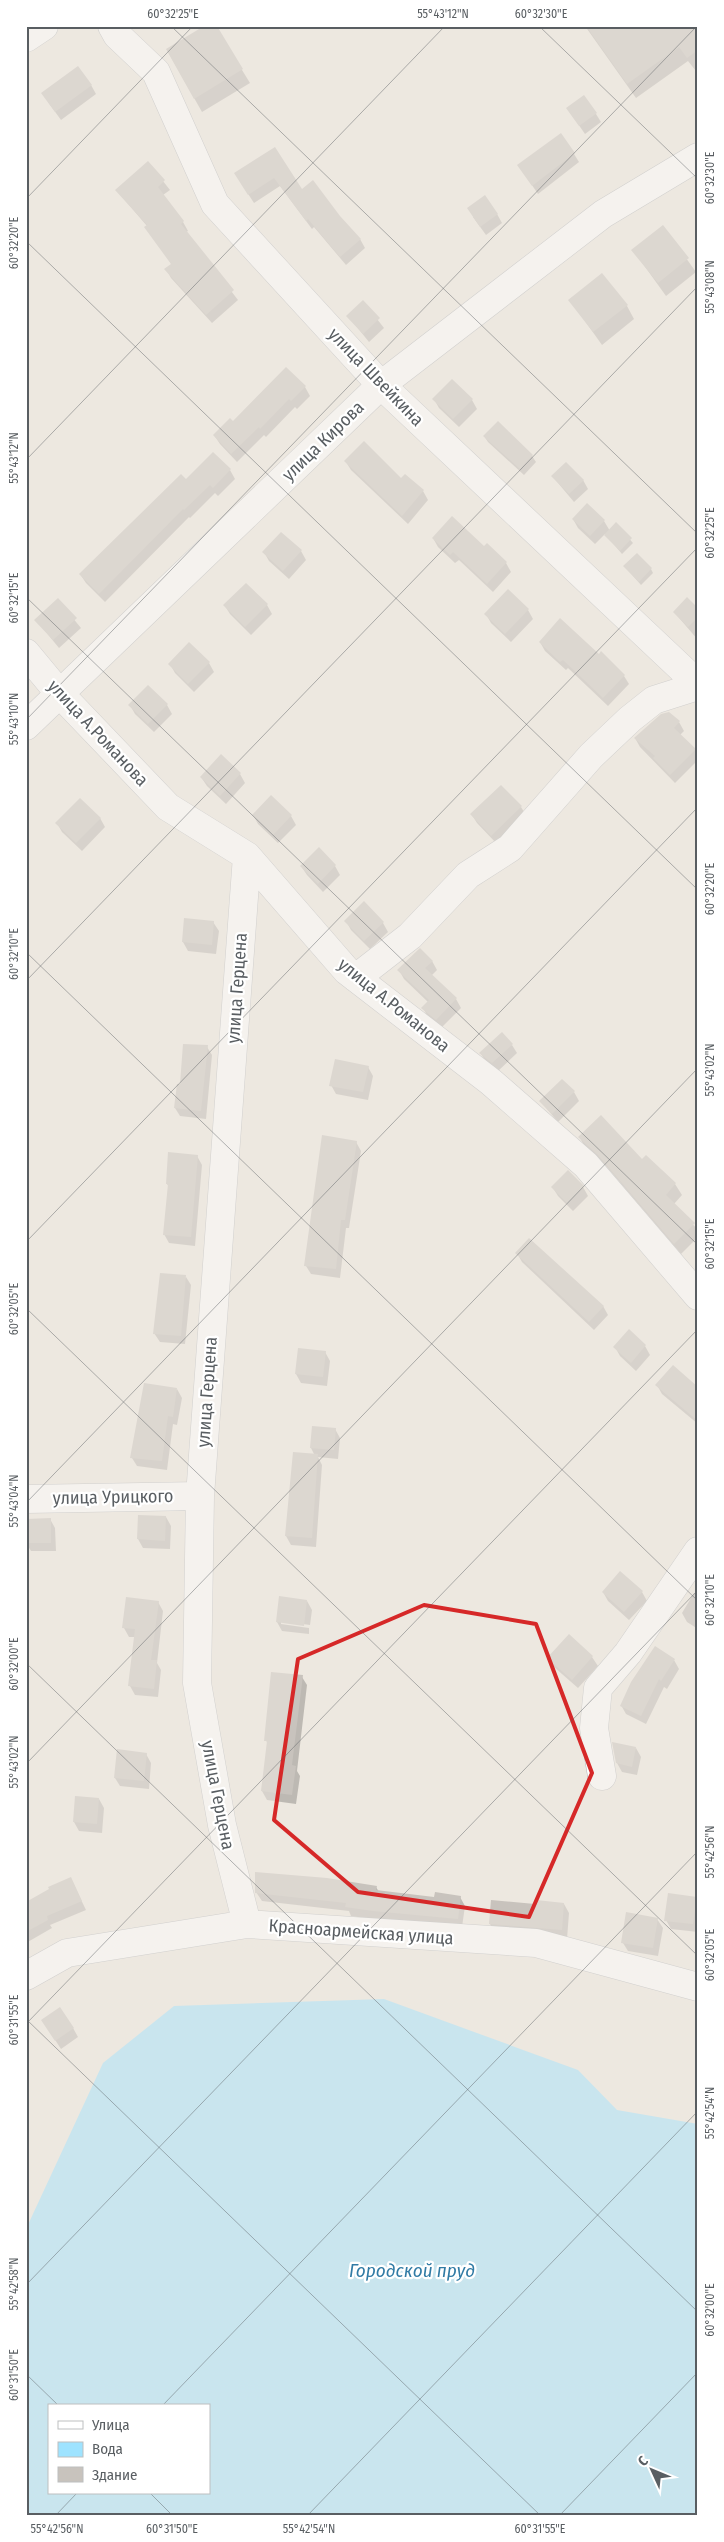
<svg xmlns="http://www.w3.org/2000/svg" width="724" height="2542" viewBox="0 0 724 2542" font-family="'Fira Sans Condensed',sans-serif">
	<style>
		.water { fill: #9ee3ff; fill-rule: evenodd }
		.shadow { fill: #0003 }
		.building { fill: #c8c3bd }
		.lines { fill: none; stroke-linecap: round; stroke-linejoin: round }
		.minor-casing { stroke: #b1b5b9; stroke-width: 29 }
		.minor { stroke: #fff; stroke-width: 28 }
		.marked { fill: none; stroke: #d62828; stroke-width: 4; stroke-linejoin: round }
		.ticks { fill: none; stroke: #595e62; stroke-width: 1; stroke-opacity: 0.45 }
		.labels { text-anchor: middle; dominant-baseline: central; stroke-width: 4.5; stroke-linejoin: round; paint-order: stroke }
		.street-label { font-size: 18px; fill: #595e62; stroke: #fff }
		.water-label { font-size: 19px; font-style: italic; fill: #317ba5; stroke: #fff }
		.neatline { fill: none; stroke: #595e62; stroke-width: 2 }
		.ticks-label { font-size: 12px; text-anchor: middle; fill: #595e62 }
	</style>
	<rect width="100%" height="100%" fill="#ede8e0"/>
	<path class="water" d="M 384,1999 L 578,2070 L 617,2110 L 698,2124 L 698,2516 L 26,2516 L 26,2229 L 103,2063 L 174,2006 ZM 49,2406 L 209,2406 L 209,2493 L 49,2493 Z"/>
	<path class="shadow" d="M 215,26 L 250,83 L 202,112 L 167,50 Z
		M 585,26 L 698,26 L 698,70 L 696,71 L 688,61 L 636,98 Z
		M 91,85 L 96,94 L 61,120 L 48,102 Z
		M 567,108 L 596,114 L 601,122 L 585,134 Z
		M 275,149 L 301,191 L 339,217 L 360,239 L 365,248 L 346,265 L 314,227 L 312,229 L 280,186 L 254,203 L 241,183 Z
		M 574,154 L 579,162 L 538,194 L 519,166 Z
		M 148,162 L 170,190 L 163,195 L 183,222 L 188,231 L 186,232 L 238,300 L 212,323 L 171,278 L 166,269 L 172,265 L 147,226 L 117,191 Z
		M 497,214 L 502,223 L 486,235 L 473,217 Z
		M 663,226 L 696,272 L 666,296 L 633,250 Z
		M 570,300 L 627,306 L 634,319 L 602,345 Z
		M 363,301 L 384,328 L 369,342 L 348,316 Z
		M 286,368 L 305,387 L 310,396 L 297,409 L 295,407 L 266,437 L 264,435 L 237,462 L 220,444 L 214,435 L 233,422 Z
		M 434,399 L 472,400 L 477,409 L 459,427 L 439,408 Z
		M 484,436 L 532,456 L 536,462 L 524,475 L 488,442 Z
		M 346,462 L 401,480 L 405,475 L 423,491 L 428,500 L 408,524 L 351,470 Z
		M 230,470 L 235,479 L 218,496 L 215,493 L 190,518 L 189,517 L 105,602 L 86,583 L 80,574 L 186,481 Z
		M 553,477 L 583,480 L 588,489 L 574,502 Z
		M 573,519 L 604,521 L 610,531 L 616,524 L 633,543 L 622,554 L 605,534 L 595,544 L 578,528 Z
		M 281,533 L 301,551 L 306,560 L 289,579 L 269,561 L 264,552 Z
		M 433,538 L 484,548 L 506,563 L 511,572 L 493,592 L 459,560 L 455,563 L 438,547 Z
		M 625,567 L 651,569 L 653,573 L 641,585 Z
		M 508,591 L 528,610 L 533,619 L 511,642 L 491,623 L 486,614 Z
		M 58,600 L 81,628 L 59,648 L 36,620 Z
		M 267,605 L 272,614 L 251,635 L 230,614 L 225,606 Z
		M 698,610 L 698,640 L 674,612 Z
		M 540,642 L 624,676 L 629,684 L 608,706 L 568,668 L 566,670 L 545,651 Z
		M 209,663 L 214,672 L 194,692 L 175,673 L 170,664 Z
		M 130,705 L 167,705 L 172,714 L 154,732 L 135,714 Z
		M 679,722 L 684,731 L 680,735 L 695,749 L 698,760 L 675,783 L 640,747 L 635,738 Z
		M 240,774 L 245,783 L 226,804 L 207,786 L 201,777 Z
		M 271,797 L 291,816 L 296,825 L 278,843 L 258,824 L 253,815 Z
		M 521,807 L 526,815 L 497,844 L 477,823 L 472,815 Z
		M 100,818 L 105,827 L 82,851 L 62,832 L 57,823 Z
		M 319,849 L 335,866 L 340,875 L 323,892 L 307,875 L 301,866 Z
		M 364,903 L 383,923 L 388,932 L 370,949 L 351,930 L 346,921 Z
		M 185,919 L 213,922 L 219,931 L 216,954 L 188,951 L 183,942 Z
		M 432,961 L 437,970 L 431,976 L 456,999 L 461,1008 L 441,1028 L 428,1017 L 423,1008 L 428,1002 L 404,979 L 399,970 Z
		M 512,1045 L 517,1053 L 498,1071 L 486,1062 L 481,1054 Z
		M 207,1047 L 212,1055 L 206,1119 L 180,1116 L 175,1108 L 181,1085 Z
		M 368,1067 L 373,1076 L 368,1100 L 336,1094 L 331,1085 Z
		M 574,1092 L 579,1101 L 558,1122 L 541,1102 Z
		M 580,1138 L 642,1160 L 646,1157 L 675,1184 L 682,1195 L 674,1204 L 698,1230 L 698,1237 L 681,1254 L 606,1166 L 586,1149 Z
		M 356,1142 L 361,1151 L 349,1228 L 346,1228 L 340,1278 L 311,1274 L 306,1266 Z
		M 197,1156 L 202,1165 L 195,1246 L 169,1243 L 164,1234 L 169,1187 L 167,1184 Z
		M 583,1187 L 588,1196 L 573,1211 L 558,1196 L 553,1188 Z
		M 517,1253 L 603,1306 L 608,1315 L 594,1330 L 522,1262 Z
		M 186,1277 L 191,1285 L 185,1344 L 160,1342 L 154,1333 Z
		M 629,1331 L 645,1346 L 650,1355 L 636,1371 L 620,1356 L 615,1347 Z
		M 325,1352 L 330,1361 L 327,1386 L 301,1383 L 296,1374 Z
		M 657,1385 L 698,1388 L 698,1424 L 662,1394 Z
		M 177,1389 L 182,1398 L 177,1425 L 173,1424 L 167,1470 L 137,1466 L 132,1458 Z
		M 335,1429 L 340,1438 L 338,1459 L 318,1457 L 322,1465 L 316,1547 L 291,1545 L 286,1536 L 315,1456 L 311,1448 Z
		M 139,1516 L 166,1517 L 171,1526 L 170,1549 L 143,1548 L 138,1539 Z
		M 50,1519 L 55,1528 L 56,1551 L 31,1551 L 26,1543 L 26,1520 Z
		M 603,1592 L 642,1592 L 647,1601 L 629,1620 L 608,1601 Z
		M 694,1593 L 698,1595 L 698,1629 L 687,1622 L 682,1613 Z
		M 307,1601 L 312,1610 L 310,1625 L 281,1621 L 281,1624 L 309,1628 L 309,1634 L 282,1631 L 277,1622 Z
		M 158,1602 L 163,1611 L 157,1663 L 161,1670 L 158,1697 L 135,1695 L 130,1686 L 135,1637 L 129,1637 L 124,1628 Z
		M 569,1636 L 592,1657 L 598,1666 L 578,1688 L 554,1667 L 549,1658 Z
		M 674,1660 L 679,1669 L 667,1689 L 664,1687 L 646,1724 L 626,1714 L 621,1705 Z
		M 302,1677 L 307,1685 L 297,1771 L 300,1776 L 296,1804 L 267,1800 L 262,1791 L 268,1745 L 266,1740 Z
		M 636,1748 L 641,1757 L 637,1775 L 622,1772 L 617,1763 Z
		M 146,1754 L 151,1763 L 149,1789 L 120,1786 L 115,1778 Z
		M 99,1799 L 104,1808 L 102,1833 L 79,1831 L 74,1822 Z
		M 71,1879 L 86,1910 L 50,1925 L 52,1928 L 26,1943 L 26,1903 Z
		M 376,1887 L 379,1892 L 435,1898 L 460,1897 L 465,1906 L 462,1927 L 379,1920 L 351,1916 L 349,1911 L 262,1901 L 256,1892 Z
		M 696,1898 L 698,1932 L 671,1929 L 666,1920 Z
		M 564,1904 L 569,1913 L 567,1939 L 495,1933 L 490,1924 L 537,1905 Z
		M 657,1919 L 663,1928 L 658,1956 L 628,1951 L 623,1943 Z
		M 73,2028 L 78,2037 L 61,2049 L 48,2029 Z"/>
	<path class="building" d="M 204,26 L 217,26 L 243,69 L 194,99 L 166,49 Z
		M 586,26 L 698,26 L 698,50 L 687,58 L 679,47 L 627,84 Z
		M 78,66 L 92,85 L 55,112 L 41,93 Z
		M 584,95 L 597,113 L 579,126 L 566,108 Z
		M 561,133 L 575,153 L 532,186 L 517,165 Z
		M 275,147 L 302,189 L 313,180 L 340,216 L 361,239 L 340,257 L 308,219 L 306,221 L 274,178 L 248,195 L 234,173 Z
		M 148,161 L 165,180 L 158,187 L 184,221 L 181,224 L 234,290 L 206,315 L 164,269 L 171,264 L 144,227 L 147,225 L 115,190 Z
		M 485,195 L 498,214 L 480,227 L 467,208 Z
		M 663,225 L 689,258 L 658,283 L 631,250 Z
		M 602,273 L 628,305 L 593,332 L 568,300 Z
		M 363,300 L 380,318 L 363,334 L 346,316 Z
		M 286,367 L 306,386 L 291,401 L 289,399 L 260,429 L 259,427 L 231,454 L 213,435 L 230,418 L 233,421 Z
		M 452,379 L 473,399 L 453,419 L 432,399 Z
		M 498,421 L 533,455 L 520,469 L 483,436 Z
		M 364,441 L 401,478 L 405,474 L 424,490 L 402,516 L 344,461 Z
		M 213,452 L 231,469 L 213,488 L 210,485 L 184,510 L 183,509 L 99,594 L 79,574 L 181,474 L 186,479 Z
		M 566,462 L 584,480 L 569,494 L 551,476 Z
		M 587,503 L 605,520 L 590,536 L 572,519 Z
		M 452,516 L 484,546 L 487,543 L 507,562 L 487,584 L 453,552 L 450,555 L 432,538 Z
		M 616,522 L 632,538 L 620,551 L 604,535 Z
		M 281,532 L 302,550 L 283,571 L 262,552 Z
		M 637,553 L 652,568 L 639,582 L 623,566 Z
		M 246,583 L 268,604 L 245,627 L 223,605 Z
		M 508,589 L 529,609 L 505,634 L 484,614 Z
		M 687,597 L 698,608 L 698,617 L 688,627 L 673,612 Z
		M 58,598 L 77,618 L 53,640 L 34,620 Z
		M 560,618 L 599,654 L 601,651 L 625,675 L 603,698 L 563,660 L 560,662 L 539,642 Z
		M 189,642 L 210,662 L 188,684 L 168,664 Z
		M 148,685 L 168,704 L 148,724 L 128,705 Z
		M 669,712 L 680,721 L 674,728 L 696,749 L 670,775 L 653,758 L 655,756 L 634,738 L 661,714 Z
		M 221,754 L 241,773 L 220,796 L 200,777 Z
		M 501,785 L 522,806 L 491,836 L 470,814 Z
		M 271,795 L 292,815 L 273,835 L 252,815 Z
		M 80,798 L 101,818 L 76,843 L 55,823 Z
		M 319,847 L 336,865 L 318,884 L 300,866 Z
		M 364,901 L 384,922 L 364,941 L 344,921 Z
		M 184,918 L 214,921 L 212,945 L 182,942 Z
		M 420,948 L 433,961 L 425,968 L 457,998 L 436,1020 L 421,1008 L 429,1000 L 397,970 Z
		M 502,1032 L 513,1044 L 492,1063 L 479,1053 Z
		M 183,1044 L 208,1045 L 201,1111 L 174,1108 L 177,1084 L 180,1084 Z
		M 335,1059 L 369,1066 L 363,1092 L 329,1086 Z
		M 562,1079 L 575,1091 L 552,1114 L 539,1101 Z
		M 601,1115 L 642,1159 L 646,1155 L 676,1183 L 666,1195 L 695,1223 L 674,1244 L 598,1155 L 578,1137 Z
		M 322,1135 L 357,1141 L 345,1220 L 341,1220 L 336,1269 L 304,1266 Z
		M 168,1152 L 198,1155 L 191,1237 L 163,1235 L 168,1184 L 166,1184 Z
		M 568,1170 L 584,1186 L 567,1203 L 551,1187 Z
		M 529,1238 L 604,1306 L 589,1322 L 515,1253 Z
		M 160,1273 L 186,1275 L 181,1336 L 153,1334 Z
		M 629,1329 L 646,1345 L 631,1363 L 613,1347 Z
		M 298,1348 L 326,1351 L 323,1377 L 295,1374 Z
		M 673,1365 L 698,1387 L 698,1421 L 655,1385 Z
		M 144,1383 L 177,1388 L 173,1417 L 168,1416 L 162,1461 L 130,1458 Z
		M 312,1426 L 336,1428 L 334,1450 L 310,1448 Z
		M 293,1452 L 318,1454 L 312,1538 L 285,1536 Z
		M 138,1515 L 166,1516 L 165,1541 L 137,1539 Z
		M 51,1518 L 51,1543 L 26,1543 L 26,1519 Z
		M 620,1571 L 643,1591 L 624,1612 L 602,1592 Z
		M 279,1596 L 307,1600 L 304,1626 L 276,1622 Z
		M 126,1597 L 159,1601 L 151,1660 L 157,1660 L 154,1689 L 128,1686 L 135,1629 L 122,1628 Z
		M 569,1634 L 593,1656 L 572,1680 L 547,1658 Z
		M 655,1646 L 675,1659 L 661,1681 L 659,1679 L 641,1716 L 620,1706 L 631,1682 Z
		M 271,1672 L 303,1675 L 292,1765 L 296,1766 L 292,1795 L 261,1791 L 267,1741 L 264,1741 Z
		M 612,1742 L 636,1747 L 632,1767 L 616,1763 Z
		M 117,1749 L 147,1753 L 144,1781 L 114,1778 Z
		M 75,1796 L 99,1798 L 97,1824 L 73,1822 Z
		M 255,1872 L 327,1878 L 377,1886 L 376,1890 L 434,1897 L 435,1892 L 461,1896 L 458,1919 L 373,1911 L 345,1907 L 346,1903 L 255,1893 Z
		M 71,1877 L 82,1901 L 47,1916 L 48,1920 L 26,1932 L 26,1902 L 49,1889 L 48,1887 Z
		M 668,1893 L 697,1897 L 693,1924 L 664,1921 Z
		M 491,1900 L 535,1904 L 536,1900 L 564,1903 L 562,1930 L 489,1924 Z
		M 626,1912 L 658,1918 L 653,1948 L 621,1943 Z
		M 60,2007 L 74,2028 L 55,2041 L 41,2020 Z"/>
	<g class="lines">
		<defs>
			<path id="minor" d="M 112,26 L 117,35 L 156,72 L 215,204 L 381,385 L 698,684
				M 26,38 L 44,26
				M 26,653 L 60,694 L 168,807 L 247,856 L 347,971 L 491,1082 L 586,1165 L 698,1296
				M 26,726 L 381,385 L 603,214 L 698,157
				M 356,978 L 410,936 L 468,875 L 510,848 L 591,756 L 630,719 L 654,700 L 698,686
				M 26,1499 L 200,1496
				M 602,1776 L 594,1728 L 598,1688 L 628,1653 L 698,1551
				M 247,1924 L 222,1825 L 197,1683 L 200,1496 L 247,856
				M 26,1976 L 67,1953 L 247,1924 L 536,1943 L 698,1987"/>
		</defs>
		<use href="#minor" class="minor-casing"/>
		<use href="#minor" class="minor"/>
	</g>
	<path d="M0 0H724V2542H0ZM 424,1605 L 536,1624 L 592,1773 L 529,1917 L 358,1892 L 274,1820 L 298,1659 Z" fill="#ede8e0" fill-opacity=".55" fill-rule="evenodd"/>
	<path class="marked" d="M 424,1605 L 536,1624 L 592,1773 L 529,1917 L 358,1892 L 274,1820 L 298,1659 Z"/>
	<path class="ticks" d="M 171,26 L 698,534M 539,26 L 698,179M 26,199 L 193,26M 26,241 L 698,890M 26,460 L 445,26M 26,597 L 698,1245M 26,720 L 697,26M 26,952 L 698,1601M 26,981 L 698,286M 26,1242 L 698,547M 26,1308 L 698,1956M 26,1503 L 698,807M 26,1663 L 698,2312M 26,1764 L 698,1068M 26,2019 L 541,2516M 26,2024 L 698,1329M 26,2285 L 698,1590M 26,2374 L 59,2406M 162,2406 L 698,1851M 150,2493 L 173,2516M 55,2516 L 77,2493M 307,2516 L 698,2111M 559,2516 L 698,2372"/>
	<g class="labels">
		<g class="street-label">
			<text transform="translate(376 377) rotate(46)">улица Швейкина</text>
			<text transform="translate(323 441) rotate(-44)">улица Кирова</text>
			<text transform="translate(98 733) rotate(47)">улица А.Романова</text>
			<text transform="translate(237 988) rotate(-86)">улица Герцена</text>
			<text transform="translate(394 1005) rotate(39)">улица А.Романова</text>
			<text transform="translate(207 1392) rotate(-86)">улица Герцена</text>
			<text transform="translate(113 1497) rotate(-1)">улица Урицкого</text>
			<text transform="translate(218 1795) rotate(79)">улица Герцена</text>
			<text transform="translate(361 1932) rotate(4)">Красноармейская улица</text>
		</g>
		<g class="water-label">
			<text x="412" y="2270">Городской пруд</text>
		</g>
	</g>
	<rect width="724" height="2542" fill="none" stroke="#ffffff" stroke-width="55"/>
	<rect x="48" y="2404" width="162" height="90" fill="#ffffff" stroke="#bdbfc0"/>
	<rect x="58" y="2421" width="25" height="8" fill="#ffffff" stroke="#bdbfc0"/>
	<text x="92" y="2430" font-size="15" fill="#595e62">Улица</text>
	<rect x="58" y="2442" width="25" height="15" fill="#9ee3ff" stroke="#bdbfc0"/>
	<text x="92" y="2454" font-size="15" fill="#595e62">Вода</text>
	<rect x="58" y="2467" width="25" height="15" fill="#c8c3bd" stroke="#bdbfc0"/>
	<text x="92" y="2480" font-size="15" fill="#595e62">Здание</text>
	<g transform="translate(652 2470) rotate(314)" stroke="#ffffff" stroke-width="4" paint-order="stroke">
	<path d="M0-4L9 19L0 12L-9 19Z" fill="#595e62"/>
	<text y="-8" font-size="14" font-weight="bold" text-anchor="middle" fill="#595e62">С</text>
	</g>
	<rect x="28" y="28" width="668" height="2486" class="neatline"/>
	<g class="ticks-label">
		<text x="173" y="18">60°32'25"E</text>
		<text x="443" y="18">55°43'12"N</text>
		<text x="541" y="18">60°32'30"E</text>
		<text transform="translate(710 178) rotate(-90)" y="4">60°32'30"E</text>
		<text transform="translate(14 243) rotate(-90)" y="4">60°32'20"E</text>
		<text transform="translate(710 287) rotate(-90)" y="4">55°43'08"N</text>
		<text transform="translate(14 458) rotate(-90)" y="4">55°43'12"N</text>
		<text transform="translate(710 533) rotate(-90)" y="4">60°32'25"E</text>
		<text transform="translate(14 598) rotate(-90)" y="4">60°32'15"E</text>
		<text transform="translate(14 719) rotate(-90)" y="4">55°43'10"N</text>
		<text transform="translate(710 889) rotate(-90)" y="4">60°32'20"E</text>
		<text transform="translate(14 954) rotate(-90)" y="4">60°32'10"E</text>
		<text transform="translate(710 1070) rotate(-90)" y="4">55°43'02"N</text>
		<text transform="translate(710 1244) rotate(-90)" y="4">60°32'15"E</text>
		<text transform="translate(14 1309) rotate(-90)" y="4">60°32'05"E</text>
		<text transform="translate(14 1501) rotate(-90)" y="4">55°43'04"N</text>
		<text transform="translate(710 1600) rotate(-90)" y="4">60°32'10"E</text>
		<text transform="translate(14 1664) rotate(-90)" y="4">60°32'00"E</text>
		<text transform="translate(14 1762) rotate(-90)" y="4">55°43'02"N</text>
		<text transform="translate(710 1852) rotate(-90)" y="4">55°42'56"N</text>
		<text transform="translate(710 1955) rotate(-90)" y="4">60°32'05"E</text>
		<text transform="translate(14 2020) rotate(-90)" y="4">60°31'55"E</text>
		<text transform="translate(710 2113) rotate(-90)" y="4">55°42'54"N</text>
		<text transform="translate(14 2284) rotate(-90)" y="4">55°42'58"N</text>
		<text transform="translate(710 2310) rotate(-90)" y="4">60°32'00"E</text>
		<text transform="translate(14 2375) rotate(-90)" y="4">60°31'50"E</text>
		<text x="57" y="2533">55°42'56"N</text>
		<text x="172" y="2533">60°31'50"E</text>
		<text x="309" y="2533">55°42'54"N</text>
		<text x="540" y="2533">60°31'55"E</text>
	</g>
</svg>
